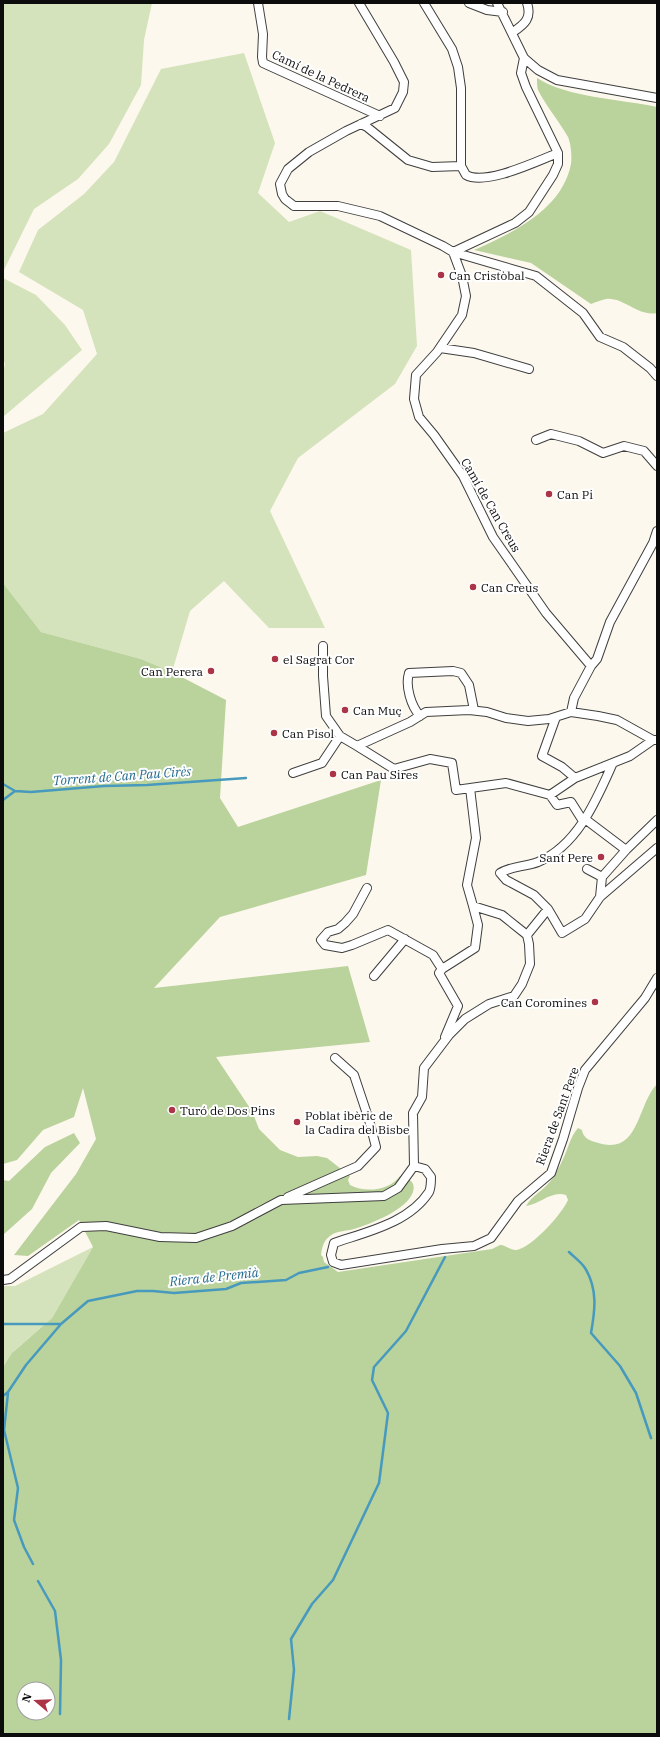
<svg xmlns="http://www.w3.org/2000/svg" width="660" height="1737" viewBox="0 0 660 1737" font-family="'IBM Plex Serif',serif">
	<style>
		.green { fill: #d4e3bb }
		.forest { fill: #bad29c; fill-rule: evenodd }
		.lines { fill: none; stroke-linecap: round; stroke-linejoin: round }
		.stream { stroke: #479abd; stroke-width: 2.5 }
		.street-casing { stroke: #3f3f3f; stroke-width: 10 }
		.street { stroke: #fff; stroke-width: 8 }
		.poi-dot { fill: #ab3547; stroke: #fff; stroke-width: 1.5 }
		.labels { text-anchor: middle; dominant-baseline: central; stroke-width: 4; stroke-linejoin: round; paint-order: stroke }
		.street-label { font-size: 12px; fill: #0c0c0c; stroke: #fff }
		.poi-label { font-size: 12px; fill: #0c0c0c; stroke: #fff; text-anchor: start }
		.water-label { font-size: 13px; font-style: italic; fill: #256b8f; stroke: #fff }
	</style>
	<rect width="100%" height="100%" fill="#fdf8ed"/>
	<path class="green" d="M 3,3 L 152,3 L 144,40 L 141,85 L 109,144 L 78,179 L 34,209 L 3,272 Z
		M 244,53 L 275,143 L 258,193 L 289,222 L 320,211 L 411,250 L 417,346 L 395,384 L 298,458 L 270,511 L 325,628 L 269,628 L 224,581 L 190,611 L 172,672 L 141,659 L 41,632 L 3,583 L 3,433 L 43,414 L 97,354 L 83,310 L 19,272 L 38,230 L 84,194 L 114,162 L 161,69 Z
		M 3,278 L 36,295 L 65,325 L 82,350 L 3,417 L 3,375 L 5,363 L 3,361 Z
		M 93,1247 L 52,1318 L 14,1351 L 3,1367 L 3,1286 L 15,1286 Z"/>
	<path class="forest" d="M 537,78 C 568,98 621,99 657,107 L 657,313 C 638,317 624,297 606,299 C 601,300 596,302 591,304 L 531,263 L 474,250 C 512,233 562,210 571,164 C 572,156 571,144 568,137 C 559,121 546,106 538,90 C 537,87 537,82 537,78 Z
		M 3,583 L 41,632 L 141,659 L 172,672 L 226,700 L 220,798 L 238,827 L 381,780 L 366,875 L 220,917 L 154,988 L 348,966 L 370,1042 L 216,1057 L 252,1111 L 259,1129 L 280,1150 L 298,1157 L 317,1156 L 327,1158 L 350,1176 L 348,1180 L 350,1185 C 365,1193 389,1191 400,1176 C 409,1179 416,1181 413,1192 C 407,1210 370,1224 354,1229 C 346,1231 336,1231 330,1236 C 324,1240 322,1247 321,1255 L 323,1257 L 324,1262 L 338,1272 L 492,1249 L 500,1245 C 506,1245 511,1251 517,1250 C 532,1247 562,1214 568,1200 L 566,1195 C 552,1190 540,1204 526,1206 C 532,1195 545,1190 552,1179 C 556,1173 560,1166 563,1159 C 568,1149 570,1137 578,1128 L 582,1130 C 583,1137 588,1140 595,1142 C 640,1158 636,1106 657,1084 L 657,1734 L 3,1734 L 3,1367 L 12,1353 L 52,1318 L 93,1247 L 79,1220 L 28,1256 L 14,1255 L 76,1174 L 96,1139 L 83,1088 L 74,1117 L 43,1130 L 17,1160 L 3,1164 ZM 24,1689 L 48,1689 L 48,1713 L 24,1713 Z
		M 74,1133 L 80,1143 L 51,1173 L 32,1209 L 3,1235 L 3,1180 L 9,1181 L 45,1147 Z"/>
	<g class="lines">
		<path class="stream" d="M 3,784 L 15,791
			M 3,800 L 15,791 L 31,792 L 104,786 L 147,785 L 246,778
			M 569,1252 C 574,1257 581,1262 585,1268 C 598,1289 595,1311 591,1333 L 620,1366 L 636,1393 L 651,1438
			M 3,1324 L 61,1324
			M 8,1393 L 4,1430 L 18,1488 L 14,1520 L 24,1547 L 33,1564
			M 3,1396 L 8,1392 L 26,1365 L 61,1324 L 88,1301 L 137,1291 L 153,1291 L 174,1293 L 226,1289 L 241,1283 L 286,1280 L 299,1273 L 328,1267
			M 38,1581 L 55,1611 L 61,1660 L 60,1714
			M 289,1719 L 294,1670 L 291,1639 L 312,1604 L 333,1580 L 379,1483 L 388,1413 L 372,1380 L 374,1367 L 406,1331 L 445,1257"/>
		<defs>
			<path id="street" d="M 258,3 L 263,34 L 262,57 L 263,63 L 380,116
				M 359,3 L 394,62 L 404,82 L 403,92 L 395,108 L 346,131 L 309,152 L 288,169 L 280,184 L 282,194 L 285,199 L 294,206 L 338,206 L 380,216 L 443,246 L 453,252 L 536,276 L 583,313 L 600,337 L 623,347 L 650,368 L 657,376
				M 424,3 L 452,49 L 458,67 L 461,88 L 461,166 L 466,175 C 486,186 537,161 558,153
				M 469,3 L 487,10 L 503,12
				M 497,3 L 524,58 L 538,70 L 557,80 L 657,98
				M 513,32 C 525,24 532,18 527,3
				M 524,58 L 521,73 L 526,87 L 558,153 L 558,164 L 553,175 L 529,212 L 515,223 L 453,252 L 462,276 L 466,296 L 462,315 L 437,352 L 416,375 L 414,399 L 419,417 L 434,435 L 463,476 L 493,537 L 546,613 L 591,666 L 574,698 L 571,712
				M 361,124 L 367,127 L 408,160 L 432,167 L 461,166
				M 440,348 L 474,353 L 529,369
				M 536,440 L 551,434 L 579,441 L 603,453 L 624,446 L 644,451 L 657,466
				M 323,646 L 323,676 L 326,716 L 340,736 L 357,746 L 410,722 L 426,712 L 469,710 L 487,712 L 506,718 L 528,721 L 549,719 L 571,712 L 598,716 L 617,720 L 653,740
				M 591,666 L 597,659 L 610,622 L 653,543 L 657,531
				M 420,716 C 411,706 405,686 409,673 L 453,671 L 461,673 L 469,685 L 474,710
				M 556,717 L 542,756 L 562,767 L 575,778
				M 357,746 L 394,769 L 430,759 L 452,763 L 456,790 L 506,783 L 550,795 L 575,778 L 630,756 L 653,740 L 657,740
				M 293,773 L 322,763 L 340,736
				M 550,795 L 557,805 L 571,802 L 583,821
				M 585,819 L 626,850
				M 587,869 L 602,877
				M 367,888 L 353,914 L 345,923 L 338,929 L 328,932 L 321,940 L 325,945 L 342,948 L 352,945 L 388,930 L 433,955 L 442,969
				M 600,897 L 602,877 L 626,850 L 657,820
				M 548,909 L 562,933 L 585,919 L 600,897 L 657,848
				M 527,935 L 548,909 L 534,895 L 506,880 L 500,873 C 511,866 525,867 538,862 C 577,846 596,801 612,765
				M 374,976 L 405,939
				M 445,1037 L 458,1006 L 439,973 L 442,969 L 475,948 L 478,925 L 473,906
				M 414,1166 L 425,1169 L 431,1177 C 431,1182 431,1188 429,1192 C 409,1223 366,1232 334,1243 L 331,1255 L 333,1262 L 341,1265 L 442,1249 L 474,1246 L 491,1238 L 518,1201 L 551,1173 L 563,1139 L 578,1088 L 585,1070 L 645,998 L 657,978
				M 288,1197 L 358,1166 L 376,1147 L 369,1120 L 354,1075 L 335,1058
				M 3,1280 L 10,1279 L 81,1227 L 106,1226 L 160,1237 L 196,1238 L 232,1226 L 281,1200 L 384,1196 L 398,1188 L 414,1166 L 413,1113 L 422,1097 L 424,1068 L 449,1035 L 465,1019 L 489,1004 L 514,996 L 522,984 L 530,964 L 529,944 L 527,935 L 502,915 L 473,906 L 467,885 L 476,838 L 470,788"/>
		</defs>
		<use href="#street" class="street-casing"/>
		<use href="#street" class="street"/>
	</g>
	<g class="poi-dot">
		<circle cx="441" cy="275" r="4"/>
		<circle cx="549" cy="494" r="4"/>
		<circle cx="473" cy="587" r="4"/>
		<circle cx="275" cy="659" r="4"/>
		<circle cx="211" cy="671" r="4"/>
		<circle cx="345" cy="710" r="4"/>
		<circle cx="274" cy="733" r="4"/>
		<circle cx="333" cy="774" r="4"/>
		<circle cx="601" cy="857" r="4"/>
		<circle cx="595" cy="1002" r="4"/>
		<circle cx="172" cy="1110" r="4"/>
		<circle cx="297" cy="1122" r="4"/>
	</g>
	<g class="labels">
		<g class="street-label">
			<text transform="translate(321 76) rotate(25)">Camí de la Pedrera</text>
			<text transform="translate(491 505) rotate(60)">Camí de Can Creus</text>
			<text transform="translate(557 1116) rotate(-70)">Riera de Sant Pere</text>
		</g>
		<g class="poi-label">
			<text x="449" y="275">Can Cristòbal</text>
			<text x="557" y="494">Can Pi</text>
			<text x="481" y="587">Can Creus</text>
			<text x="283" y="659">el Sagrat Cor</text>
			<text x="203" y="671" text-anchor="end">Can Perera</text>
			<text x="353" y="710">Can Muç</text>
			<text x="282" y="733">Can Pisol</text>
			<text x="341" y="774">Can Pau Sires</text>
			<text x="593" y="857" text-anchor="end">Sant Pere</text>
			<text x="587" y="1002" text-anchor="end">Can Coromines</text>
			<text x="180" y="1110">Turó de Dos Pins</text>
			<text x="305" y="1115">Poblat ibèric de<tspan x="305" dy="14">la Cadira del Bisbe</tspan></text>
		</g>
		<g class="water-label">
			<text transform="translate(122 776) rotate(-4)">Torrent de Can Pau Cirès</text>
			<text transform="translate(214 1277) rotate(-6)">Riera de Premià</text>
		</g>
	</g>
	<rect width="660" height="1737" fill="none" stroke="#0c0c0c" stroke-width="8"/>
	<g transform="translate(36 1701) rotate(289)"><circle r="19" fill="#ffffff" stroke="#9e9e9e"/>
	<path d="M0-3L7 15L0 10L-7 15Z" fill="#ab3547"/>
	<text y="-6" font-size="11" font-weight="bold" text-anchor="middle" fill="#0c0c0c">N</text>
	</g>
</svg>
